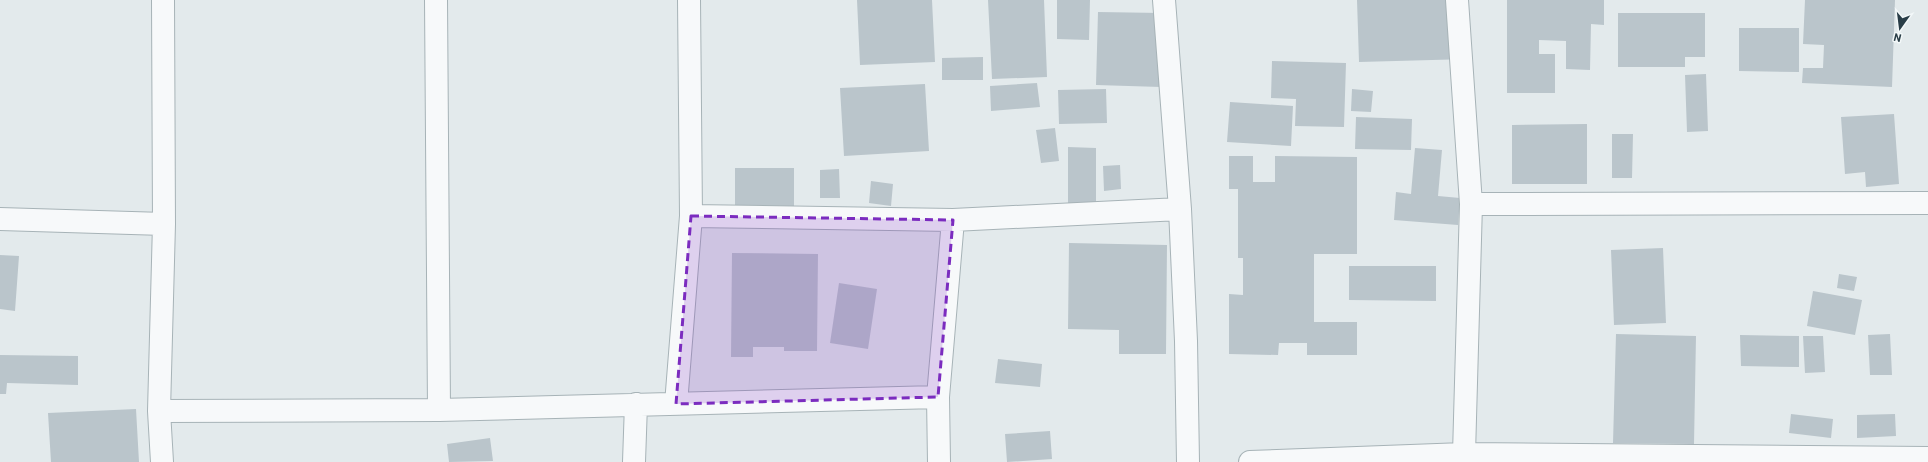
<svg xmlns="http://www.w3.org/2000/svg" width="1928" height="462" viewBox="0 0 1928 462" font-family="Barlow,sans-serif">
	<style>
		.building { fill: #bac5cb }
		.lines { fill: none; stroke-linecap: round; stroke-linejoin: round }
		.street-casing { stroke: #a7b3b7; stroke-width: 24 }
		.street { stroke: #f7f9fa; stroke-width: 22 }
		.marked { fill: #7b2cbf; fill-opacity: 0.2; stroke: #7b2cbf; stroke-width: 3; stroke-dasharray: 8 5; stroke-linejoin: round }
	</style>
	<rect width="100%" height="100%" fill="#e3eaec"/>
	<path class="building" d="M 857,0 L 932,0 L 935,62 L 860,65 Z
		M 988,0 L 1044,0 L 1047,77 L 992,79 Z
		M 1057,0 L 1090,0 L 1089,40 L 1057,39 Z
		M 1357,0 L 1468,0 L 1469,59 L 1359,62 Z
		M 1507,0 L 1604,0 L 1604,25 L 1591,24 L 1590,70 L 1566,69 L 1566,41 L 1539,40 L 1539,54 L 1555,54 L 1555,93 L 1507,93 Z
		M 1805,0 L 1895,0 L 1892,87 L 1802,83 L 1803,68 L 1823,68 L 1824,45 L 1803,44 Z
		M 1098,12 L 1162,13 L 1161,87 L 1096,85 Z
		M 1618,13 L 1705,13 L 1705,57 L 1685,57 L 1685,67 L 1618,67 Z
		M 1739,28 L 1799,28 L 1799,72 L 1739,71 Z
		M 983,57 L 983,80 L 942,80 L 942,58 Z
		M 1272,61 L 1346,63 L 1344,127 L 1295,126 L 1296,99 L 1271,98 Z
		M 1706,74 L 1708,131 L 1687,132 L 1685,75 Z
		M 1037,83 L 1040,107 L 991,111 L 990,86 Z
		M 925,84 L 929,151 L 844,156 L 840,88 Z
		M 1106,89 L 1107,123 L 1059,124 L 1058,90 Z
		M 1352,89 L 1373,91 L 1371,112 L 1351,111 Z
		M 1230,102 L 1293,106 L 1291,146 L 1227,142 Z
		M 1894,114 L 1899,184 L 1866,187 L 1865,172 L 1845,174 L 1841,117 Z
		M 1356,117 L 1412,119 L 1411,150 L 1355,149 Z
		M 1587,124 L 1587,184 L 1512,184 L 1512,125 Z
		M 1055,128 L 1059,161 L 1041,163 L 1036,130 Z
		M 1612,134 L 1633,134 L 1632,178 L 1612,178 Z
		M 1068,147 L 1096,148 L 1096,211 L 1068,211 Z
		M 1415,148 L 1442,150 L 1438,196 L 1460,198 L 1458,225 L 1394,220 L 1396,192 L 1411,194 Z
		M 1229,156 L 1253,156 L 1253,182 L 1275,182 L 1275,156 L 1357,157 L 1357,254 L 1314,254 L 1314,322 L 1357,322 L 1357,355 L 1307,355 L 1307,343 L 1279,343 L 1278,355 L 1229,354 L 1229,294 L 1243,295 L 1243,258 L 1238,258 L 1238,189 L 1229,189 Z
		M 1120,165 L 1121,189 L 1104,191 L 1103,166 Z
		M 735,168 L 794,168 L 794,206 L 735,205 Z
		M 839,169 L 840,198 L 820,198 L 820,170 Z
		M 871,181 L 893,184 L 891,206 L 869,203 Z
		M 1069,243 L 1167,245 L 1166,354 L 1119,354 L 1119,330 L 1068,329 Z
		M 1663,248 L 1666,323 L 1614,325 L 1611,250 Z
		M 732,253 L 818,254 L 817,351 L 784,351 L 784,347 L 753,347 L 753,357 L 731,357 Z
		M 0,255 L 19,256 L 15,311 L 0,309 Z
		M 1349,266 L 1436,266 L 1436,301 L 1349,300 Z
		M 1839,274 L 1857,277 L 1854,291 L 1837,288 Z
		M 839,283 L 877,289 L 868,349 L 830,343 Z
		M 1813,291 L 1862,300 L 1855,335 L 1807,326 Z
		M 1616,334 L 1696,336 L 1694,444 L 1613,443 Z
		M 1890,334 L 1892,375 L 1870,375 L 1868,335 Z
		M 1740,335 L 1799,336 L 1799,367 L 1741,366 Z
		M 1803,336 L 1823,336 L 1825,372 L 1805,373 Z
		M 0,355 L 78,356 L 78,385 L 7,383 L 6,394 L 0,394 Z
		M 998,359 L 1042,364 L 1040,387 L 995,383 Z
		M 136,409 L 139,462 L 51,462 L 48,413 Z
		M 1791,414 L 1833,419 L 1831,438 L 1789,433 Z
		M 1895,414 L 1896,436 L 1857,438 L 1857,415 Z
		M 1050,431 L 1052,459 L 1007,462 L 1005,434 Z
		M 490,438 L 493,461 L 449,462 L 447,444 Z"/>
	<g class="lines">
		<defs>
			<path id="street" d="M 436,0 L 439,410
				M 1164,0 L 1180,209 L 1186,341 L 1188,462
				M 1457,0 L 1471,204 L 1464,454
				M 1471,204 L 1928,203
				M 691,216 L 953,220 L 1180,209
				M 0,219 L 164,224
				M 676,404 L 691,216 L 689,0
				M 159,411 L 439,410 L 938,397
				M 162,462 L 159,411 L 164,224 L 163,0
				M 634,462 L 636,404
				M 939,462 L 938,397 L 953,220
				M 1250,462 L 1464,454 L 1928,458"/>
		</defs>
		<use href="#street" class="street-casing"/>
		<use href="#street" class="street"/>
	</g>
	<path class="marked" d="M 691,216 L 953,220 L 938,397 L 676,404 Z"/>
	<g transform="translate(1900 28) rotate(194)" stroke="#f3f8f9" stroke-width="3" paint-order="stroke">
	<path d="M0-3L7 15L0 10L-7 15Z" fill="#293d47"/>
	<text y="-6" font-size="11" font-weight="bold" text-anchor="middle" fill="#293d47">N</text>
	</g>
</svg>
